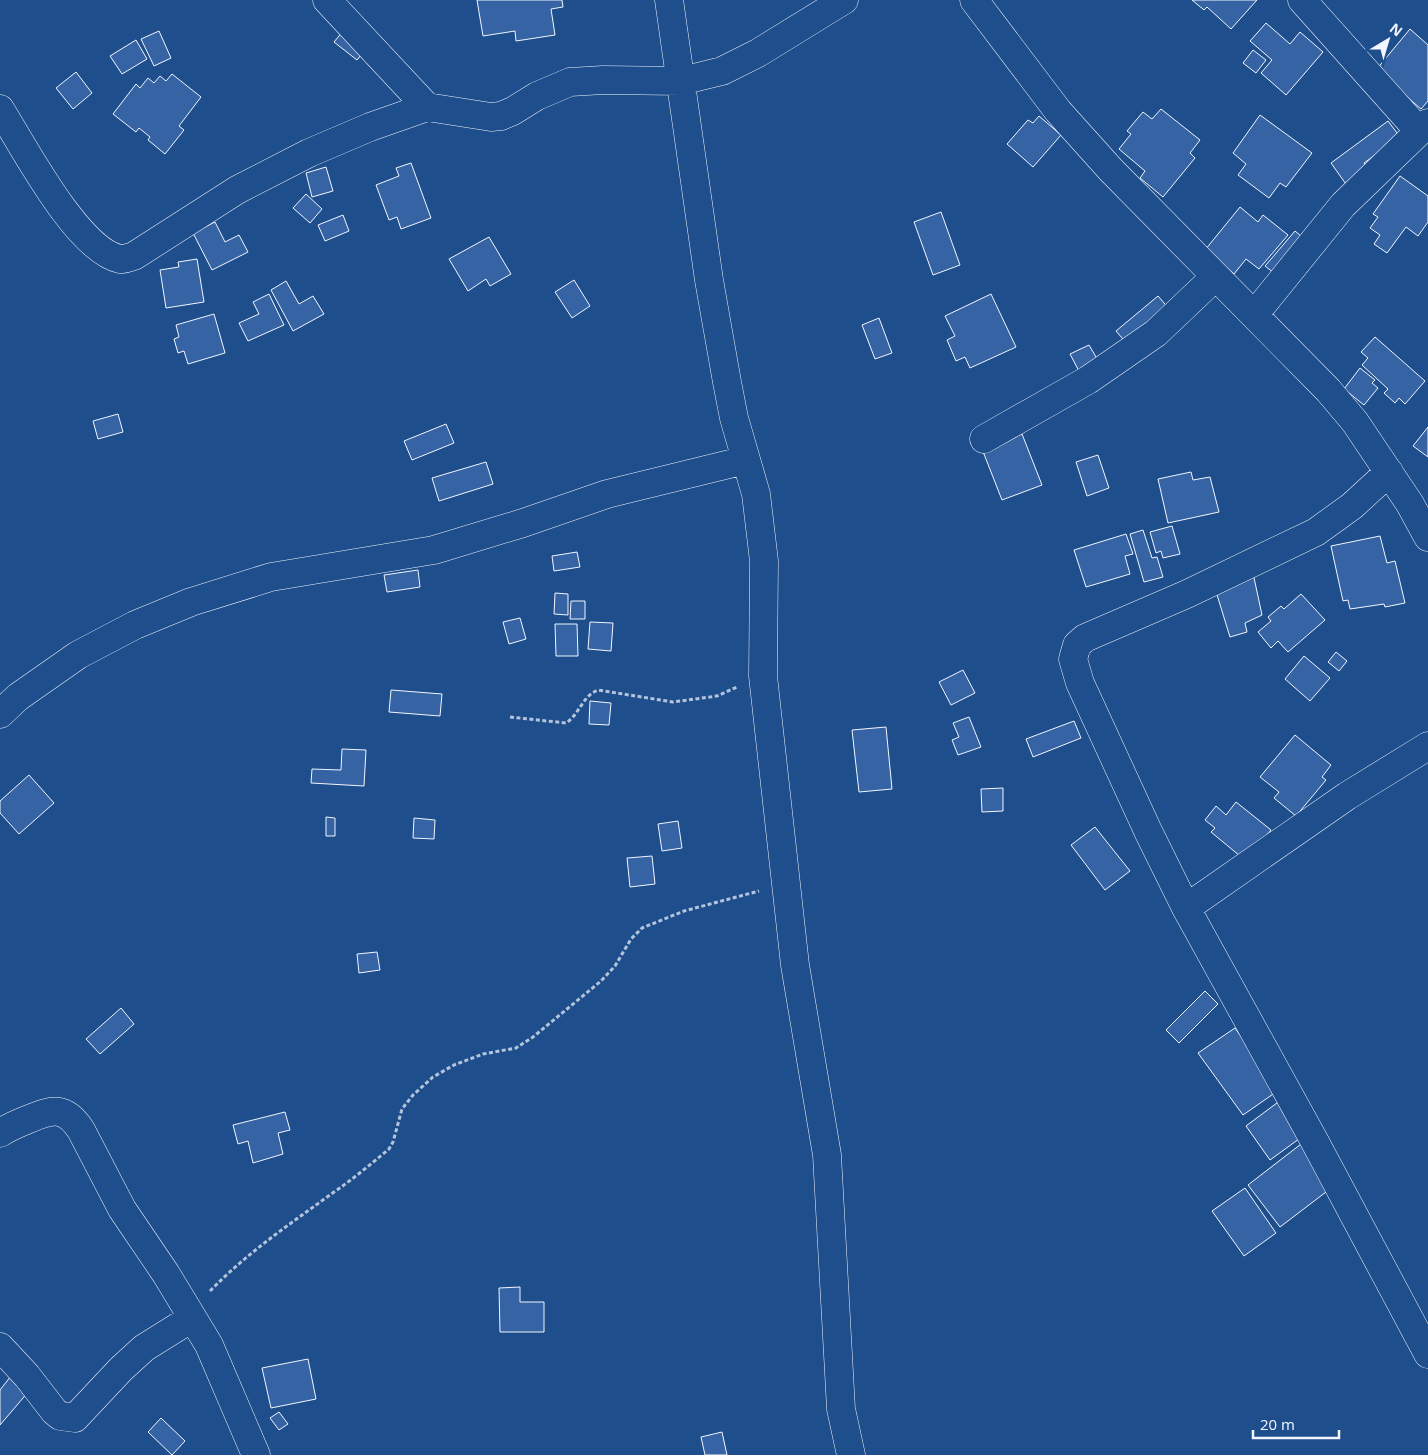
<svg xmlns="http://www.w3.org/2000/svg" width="1428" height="1455" viewBox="0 0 1428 1455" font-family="'Open Sans',sans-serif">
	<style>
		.building { fill: #3563a3; stroke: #f2f6ff }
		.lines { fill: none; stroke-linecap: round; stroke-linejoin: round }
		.minor-casing { stroke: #f2f6ff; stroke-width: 29 }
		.path { stroke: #b3c4dc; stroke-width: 3; stroke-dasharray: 4 2.5; stroke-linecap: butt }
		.minor { stroke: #1f4e8c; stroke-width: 28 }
	</style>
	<rect width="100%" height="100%" fill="#1f4e8c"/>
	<path class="building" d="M 477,0 L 562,0 L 563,7 L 551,9 L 555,35 L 516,41 L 515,31 L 483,36 Z
		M 1192,0 L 1257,0 L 1231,29 L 1207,7 L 1204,10 Z
		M 1266,23 L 1290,44 L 1300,32 L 1323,52 L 1286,95 L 1261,73 L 1272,60 L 1250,41 Z
		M 1410,29 L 1428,45 L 1428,101 L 1421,109 L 1376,70 Z
		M 159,31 L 171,58 L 154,66 L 141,39 Z
		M 343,31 L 367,48 L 357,60 L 334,42 Z
		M 136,40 L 147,59 L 122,74 L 110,56 Z
		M 1253,50 L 1266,60 L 1256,73 L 1243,63 Z
		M 76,72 L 92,93 L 73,109 L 56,88 Z
		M 172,74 L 201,97 L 179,126 L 184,130 L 165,154 L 148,140 L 150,137 L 139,128 L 136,132 L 113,114 L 136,84 L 140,88 L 148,78 L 154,83 L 160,76 L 166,81 Z
		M 1161,109 L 1200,140 L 1190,153 L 1195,158 L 1163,197 L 1140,178 L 1145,171 L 1119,149 L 1131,134 L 1127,131 L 1143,112 L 1152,119 Z
		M 1260,115 L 1312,153 L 1286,187 L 1280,183 L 1269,198 L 1238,175 L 1246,164 L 1233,153 Z
		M 1039,116 L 1061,135 L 1033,167 L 1007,144 L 1028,120 L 1033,123 Z
		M 1388,121 L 1400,137 L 1364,163 L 1370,171 L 1348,187 L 1331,163 Z
		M 411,163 L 431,218 L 401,229 L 397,217 L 389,220 L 376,185 L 399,176 L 396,168 Z
		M 326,167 L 333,191 L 312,197 L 306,173 Z
		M 1400,176 L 1428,196 L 1428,222 L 1418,236 L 1406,227 L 1387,253 L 1374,244 L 1380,235 L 1370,228 L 1378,217 L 1373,214 Z
		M 306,194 L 322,209 L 310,223 L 293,208 Z
		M 1240,207 L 1258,222 L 1263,215 L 1288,235 L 1259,269 L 1246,259 L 1234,274 L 1205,250 Z
		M 941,212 L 960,265 L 933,275 L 914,222 Z
		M 343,215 L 349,231 L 325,241 L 318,225 Z
		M 215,222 L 225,242 L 239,235 L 248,252 L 212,270 L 193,233 Z
		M 1295,231 L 1308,242 L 1279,277 L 1265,266 Z
		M 489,237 L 511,274 L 490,286 L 486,279 L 468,291 L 449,259 Z
		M 197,259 L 204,302 L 166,308 L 160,270 L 179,267 L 178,262 Z
		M 574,280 L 590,306 L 572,318 L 555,292 Z
		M 286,281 L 299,304 L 313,296 L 324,314 L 293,331 L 271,290 Z
		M 269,294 L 284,325 L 248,341 L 239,323 L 259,314 L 253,302 Z
		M 991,294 L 1016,347 L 970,368 L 965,357 L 956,361 L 947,340 L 955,336 L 945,316 Z
		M 1158,296 L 1170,310 L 1128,345 L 1116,331 Z
		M 214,314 L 225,353 L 188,364 L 184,351 L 178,353 L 174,339 L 179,337 L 176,325 Z
		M 879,318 L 892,353 L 875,359 L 862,325 Z
		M 1375,337 L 1425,381 L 1405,404 L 1399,398 L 1395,403 L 1384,393 L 1388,389 L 1362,365 L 1368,358 L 1361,352 Z
		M 1089,345 L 1099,362 L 1080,373 L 1070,354 Z
		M 1360,368 L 1375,380 L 1372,383 L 1378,388 L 1364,405 L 1344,389 Z
		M 118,414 L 123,432 L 98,439 L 93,421 Z
		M 446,424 L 454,443 L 412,460 L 404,441 Z
		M 1428,427 L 1428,457 L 1413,446 Z
		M 1022,434 L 1042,485 L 1002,500 L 982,449 Z
		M 1098,455 L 1109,488 L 1087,496 L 1076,462 Z
		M 486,462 L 493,484 L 439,501 L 432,478 Z
		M 1191,472 L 1193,480 L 1210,477 L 1219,512 L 1168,523 L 1158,479 Z
		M 1172,526 L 1180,554 L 1163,558 L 1161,551 L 1156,553 L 1150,532 Z
		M 1143,530 L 1152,558 L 1157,557 L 1163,577 L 1144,582 L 1130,534 Z
		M 1126,534 L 1133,554 L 1125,556 L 1130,574 L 1086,587 L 1074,550 Z
		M 1380,536 L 1387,563 L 1395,561 L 1405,603 L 1385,607 L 1384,604 L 1350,609 L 1348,600 L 1343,601 L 1331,546 Z
		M 577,552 L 580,567 L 554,571 L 552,556 Z
		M 418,570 L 420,587 L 387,592 L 384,575 Z
		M 1253,573 L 1262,615 L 1245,623 L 1247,632 L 1230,637 L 1214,585 Z
		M 555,593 L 568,594 L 568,615 L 554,614 Z
		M 1301,594 L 1325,620 L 1288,652 L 1278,641 L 1271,648 L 1258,632 L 1271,621 L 1268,617 L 1281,606 L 1284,609 Z
		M 571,601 L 585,601 L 585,619 L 570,619 Z
		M 520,618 L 526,639 L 509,644 L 503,622 Z
		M 590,622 L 613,623 L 611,651 L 588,649 Z
		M 555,624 L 577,624 L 578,656 L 556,656 Z
		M 1336,652 L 1347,661 L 1339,671 L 1328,662 Z
		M 1304,656 L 1330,678 L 1310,701 L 1285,679 Z
		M 963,670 L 975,693 L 951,705 L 939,682 Z
		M 391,690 L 442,694 L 440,716 L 389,712 Z
		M 590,701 L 611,703 L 609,725 L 589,724 Z
		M 969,717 L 981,747 L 958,755 L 952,740 L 959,737 L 953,723 Z
		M 1074,721 L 1081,738 L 1033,757 L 1026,739 Z
		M 886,727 L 892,789 L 859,792 L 852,730 Z
		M 1295,735 L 1331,765 L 1322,777 L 1326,780 L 1296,816 L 1274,798 L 1279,792 L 1260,777 Z
		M 342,749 L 366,750 L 364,786 L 311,783 L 312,769 L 341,770 Z
		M 29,775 L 54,803 L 19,834 L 0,813 L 0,801 Z
		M 1003,788 L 1003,811 L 982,812 L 981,789 Z
		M 1236,802 L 1271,830 L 1246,861 L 1211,832 L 1215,828 L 1205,820 L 1216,806 L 1226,815 Z
		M 326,817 L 335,818 L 335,836 L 326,836 Z
		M 414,818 L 435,820 L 434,839 L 413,838 Z
		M 678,821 L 682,848 L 662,851 L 658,824 Z
		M 1095,827 L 1130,871 L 1105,890 L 1071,845 Z
		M 652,856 L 655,884 L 630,887 L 627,858 Z
		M 377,952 L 380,970 L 359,973 L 357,954 Z
		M 1205,991 L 1218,1004 L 1179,1043 L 1166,1030 Z
		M 121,1008 L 134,1024 L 100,1054 L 86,1039 Z
		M 1235,1028 L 1279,1090 L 1243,1115 L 1198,1053 Z
		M 1289,1094 L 1314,1128 L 1270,1160 L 1246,1126 Z
		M 285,1112 L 290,1130 L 278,1133 L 283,1154 L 253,1163 L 248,1141 L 238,1144 L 233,1125 Z
		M 1314,1134 L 1347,1176 L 1280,1227 L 1248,1185 Z
		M 1245,1188 L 1276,1233 L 1244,1256 L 1212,1211 Z
		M 520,1287 L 520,1302 L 544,1302 L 544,1332 L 500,1332 L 499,1288 Z
		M 308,1359 L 316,1399 L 271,1408 L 262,1368 Z
		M 11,1376 L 29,1391 L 0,1425 L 0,1390 Z
		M 279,1412 L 288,1424 L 279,1430 L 270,1418 Z
		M 161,1418 L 185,1441 L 172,1455 L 148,1432 Z
		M 722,1432 L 727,1455 L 705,1455 L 701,1437 Z"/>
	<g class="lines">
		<defs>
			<path id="minor" d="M 327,0 L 427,107
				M 669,0 L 709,280 L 727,382 L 734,418 L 756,494 L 764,561 L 763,676 L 795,965 L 827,1155 L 841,1409 L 851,1455
				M 974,0 L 1058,111 L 1111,170 L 1328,390 L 1355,422 L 1410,504 L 1428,537
				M 1302,0 L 1419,131
				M 0,109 C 23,145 77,250 120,259 C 125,260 130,257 134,256 L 237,190 L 309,153 L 370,127 L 427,107 L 491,117 L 501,116 L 513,111 L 537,96 L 570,82 L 603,80 L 681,81 L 722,71 L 758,53 L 844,0
				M 1254,315 L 1343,205 L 1428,123
				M 984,439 L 1088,380 L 1156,333 L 1215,277
				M 1389,472 L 1352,506 L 1316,532 L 1187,594 L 1085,638 L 1077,645 L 1073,659 L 1080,683 L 1148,831 L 1186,908 L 1315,1142 L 1428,1354
				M 0,714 L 18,697 L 78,655 L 135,625 L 191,602 L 271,577 L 434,550 L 523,523 L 607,494 L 746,460
				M 1186,908 L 1347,796 L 1428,746
				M 0,1133 C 9,1127 19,1123 29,1119 C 53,1109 65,1106 81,1130 L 122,1209 L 166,1274 L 209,1345 L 256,1455
				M 0,1347 L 27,1376 L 54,1411 L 60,1416 L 75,1418 L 121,1369 L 144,1348 L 192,1318"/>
		</defs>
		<use href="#minor" class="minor-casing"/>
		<path class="path" d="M 510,717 L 566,723 C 580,714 582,696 598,690 L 673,702 L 717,696 L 737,687
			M 210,1291 C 248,1252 290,1224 334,1192 C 353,1179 371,1164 389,1149 L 393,1142 L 402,1109 L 413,1095 L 433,1077 L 454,1065 L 483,1054 L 516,1048 L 533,1037 L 601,981 L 615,966 L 631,939 L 642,928 L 684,911 L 759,891"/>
		<use href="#minor" class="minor"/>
	</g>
	<g transform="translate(1388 40) rotate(38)" stroke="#1f4e8c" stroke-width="4" paint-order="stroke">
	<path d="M0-4L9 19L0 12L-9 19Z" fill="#f2f6ff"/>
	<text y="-8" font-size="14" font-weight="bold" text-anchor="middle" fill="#f2f6ff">N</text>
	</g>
	<path d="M1253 1430v8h86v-8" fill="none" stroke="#f2f6ff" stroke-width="2.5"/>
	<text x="1260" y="1430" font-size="15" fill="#f2f6ff" stroke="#1f4e8c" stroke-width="4" paint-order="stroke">20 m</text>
</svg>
